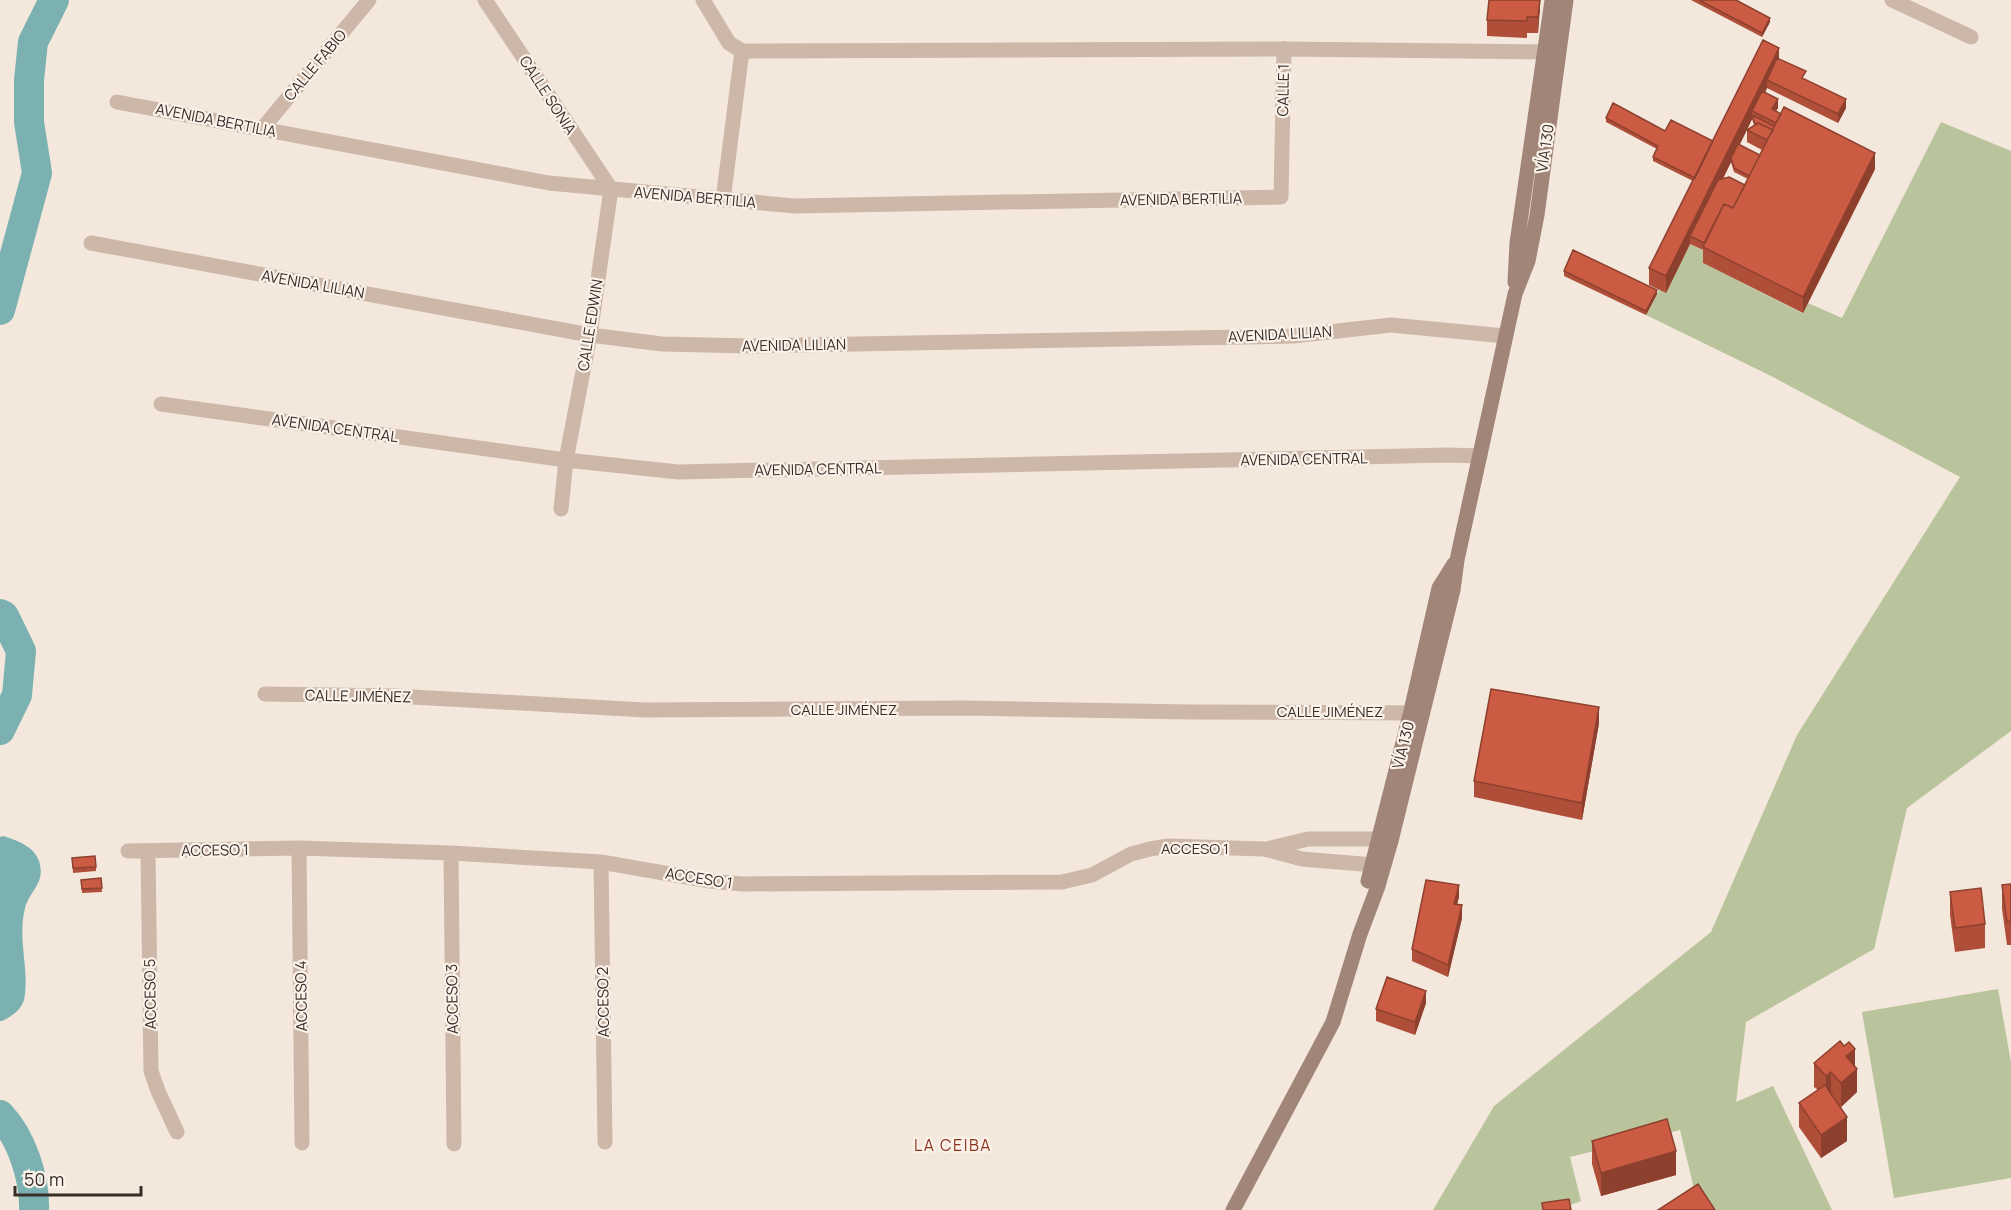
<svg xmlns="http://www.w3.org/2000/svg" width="2011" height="1210" viewBox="0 0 2011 1210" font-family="Manrope,sans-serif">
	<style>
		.green { fill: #b9c49c }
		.water { fill: #7bb2b1 }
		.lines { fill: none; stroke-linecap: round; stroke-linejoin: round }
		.river { stroke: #7bb2b1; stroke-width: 30 }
		.street { stroke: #cdb7a8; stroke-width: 15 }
		.secondary { stroke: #a18579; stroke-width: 15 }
		.wall { fill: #af4f3a; fill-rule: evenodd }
		.shaded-wall { fill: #8e402f }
		.building { fill: #cb5c43; stroke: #8e402f; stroke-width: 1.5 }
		.labels { text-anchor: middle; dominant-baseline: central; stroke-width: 4.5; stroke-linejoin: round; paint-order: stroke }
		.street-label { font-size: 15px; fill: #392d29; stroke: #fbf2ea }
		.neighbourhood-label { font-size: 16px; letter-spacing: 1.5px; fill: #8c321e; stroke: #fbf2ea }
	</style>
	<rect width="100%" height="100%" fill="#f4e8dd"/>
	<path class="green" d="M 1941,122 L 2011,151 L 2011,731 L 1907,808 L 1874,949 L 1746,1022 L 1736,1102 L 1773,1086 L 1832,1210 L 1699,1210 L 1680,1130 L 1570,1157 L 1581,1201 L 1557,1210 L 1433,1210 L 1494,1106 L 1711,932 L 1797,735 L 1960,477 L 1771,376 L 1646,315 L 1659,290 L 1666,292 L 1690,244 L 1708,253 L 1703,263 L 1802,313 L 1808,303 L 1842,318 Z
		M 1998,989 L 2011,1062 L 2011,1178 L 1894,1198 L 1862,1012 Z"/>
	<path class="water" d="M 3,836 C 16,840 34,846 39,861 C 46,883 30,890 25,908 C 17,940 30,970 24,1000 C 21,1010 11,1017 2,1021 L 0,1021 L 0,837 Z"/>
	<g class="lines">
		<path class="river" d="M 0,310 L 37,173 L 29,122 L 29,80 L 33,42 L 54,0
			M 0,614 L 4,616 L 21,651 L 17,695 L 0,730
			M 0,1115 C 22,1138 35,1179 34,1210"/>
		<path class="street" d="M 485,0 L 611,189 L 590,335 L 566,460 L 561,509
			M 703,0 L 729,43 L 742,51 L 723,200
			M 1892,0 L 1971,37
			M 742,51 L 1284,49 L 1556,52
			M 117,102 L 549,183 L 795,206 L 1281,197 L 1284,49
			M 262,129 L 369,0
			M 91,243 L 590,335 L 662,344 L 751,346 L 1293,336 L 1391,325 L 1505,336
			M 161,404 L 566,460 L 678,472 L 1448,455 L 1480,456
			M 265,694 L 395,696 L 645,710 L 965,708 L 1190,712 L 1422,713
			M 299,848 L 302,1143
			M 1267,849 L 1308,839 L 1380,839
			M 128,851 L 299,848 L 451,853 L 601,862 L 710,881 L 742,884 L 1062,882 L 1092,875 L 1131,854 L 1150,849 L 1168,846 L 1264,849 L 1302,859 L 1374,865
			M 148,851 L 151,1071 L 158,1091 L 177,1132
			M 451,853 L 454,1144
			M 601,862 L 605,1142"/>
		<path class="secondary" d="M 1515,282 L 1517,243 L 1552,0
			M 1368,881 L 1411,711 L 1439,588 L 1454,564
			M 1233,1210 L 1333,1022 L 1360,934 L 1378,886 L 1391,841 L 1453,590 L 1457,560 L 1515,294 L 1528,261 L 1537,215 L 1566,0"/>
	</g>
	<path class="wall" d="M 1540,0 L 1538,33 L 1527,33 L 1527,38 L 1487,36 L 1487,20 Z
		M 1691,0 L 1736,0 L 1770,22 L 1762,37 Z
		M 1779,59 L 1805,80 L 1846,108 L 1838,123 L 1767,88 L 1765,93 L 1778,108 L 1776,111 L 1875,169 L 1803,313 L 1703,263 L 1703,250 L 1690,244 L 1666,293 L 1649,285 L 1649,268 L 1693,181 L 1653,161 L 1653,157 L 1657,149 L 1606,122 L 1606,118 L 1713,141 ZM 1752,119 L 1754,125 L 1747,130 ZM 1747,130 L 1747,142 L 1762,150 L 1760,155 L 1739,145 ZM 1731,162 L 1734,172 L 1748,179 L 1745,185 L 1723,179 Z
		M 1564,271 L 1657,294 L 1646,315 L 1564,276 Z
		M 1599,723 L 1582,820 L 1474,797 L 1474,781 Z
		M 72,858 L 96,867 L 96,871 L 73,873 Z
		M 101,878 L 102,892 L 82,893 L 81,880 Z
		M 2011,884 L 2011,945 L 2007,945 L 2002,909 L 2002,885 Z
		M 1950,892 L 1985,924 L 1985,948 L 1955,952 L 1950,915 Z
		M 1459,897 L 1457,904 L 1462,918 L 1448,977 L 1412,961 L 1412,949 Z
		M 1426,1003 L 1415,1035 L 1376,1021 L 1376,1009 Z
		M 1814,1063 L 1855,1066 L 1857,1092 L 1841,1107 L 1847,1141 L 1821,1158 L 1799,1127 L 1799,1103 L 1818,1090 L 1814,1087 Z
		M 1592,1141 L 1676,1175 L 1601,1196 L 1592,1164 Z"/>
	<path class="shaded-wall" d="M 1540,0 L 1540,8 L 1538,33 L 1538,17 Z
		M 1770,18 L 1770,22 L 1762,37 L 1762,33 Z
		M 1779,48 L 1779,65 L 1767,80 L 1767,88 L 1755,113 L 1752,111 L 1752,119 L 1732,161 L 1731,158 L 1731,162 L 1693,238 L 1690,236 L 1690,244 L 1666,293 L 1666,276 Z
		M 1778,99 L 1778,108 L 1772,117 L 1772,109 Z
		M 1846,99 L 1846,108 L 1838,123 L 1838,114 Z
		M 1875,153 L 1875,169 L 1803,313 L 1803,297 Z
		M 1657,290 L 1657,294 L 1646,315 L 1646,311 Z
		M 1599,707 L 1599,723 L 1582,820 L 1582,803 Z
		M 1459,885 L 1459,897 L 1454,916 L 1454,904 Z
		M 1462,905 L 1462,918 L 1448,977 L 1448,965 Z
		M 1426,991 L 1426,1003 L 1415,1035 L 1415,1022 Z
		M 1855,1049 L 1855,1071 L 1857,1069 L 1857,1092 L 1841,1107 L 1841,1083 L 1846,1056 Z
		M 1831,1072 L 1831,1096 L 1826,1100 L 1826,1076 Z
		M 1847,1117 L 1847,1141 L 1821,1158 L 1821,1135 Z
		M 1676,1151 L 1676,1175 L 1601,1196 L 1601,1173 Z"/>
	<path class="building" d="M 1489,0 L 1540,0 L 1538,17 L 1527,17 L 1527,21 L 1487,20 Z
		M 1699,0 L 1736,0 L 1770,18 L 1762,33 Z
		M 1763,40 L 1779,48 L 1666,276 L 1649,268 Z
		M 1777,58 L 1806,71 L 1802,78 L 1846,99 L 1838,114 L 1767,80 Z
		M 1762,91 L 1778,99 L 1772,109 L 1781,114 L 1776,123 L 1752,111 Z
		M 1613,103 L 1665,131 L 1671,120 L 1713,141 L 1695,178 L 1653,157 L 1658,146 L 1606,118 Z
		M 1784,107 L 1875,153 L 1803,297 L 1703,247 L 1724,204 L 1733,208 Z
		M 1752,115 L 1774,126 L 1773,130 L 1758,123 L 1755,124 Z
		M 1758,123 L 1773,130 L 1767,140 L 1747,130 Z
		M 1738,144 L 1760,155 L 1749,176 L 1734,168 L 1731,158 Z
		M 1729,177 L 1745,185 L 1733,208 L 1724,204 L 1704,243 L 1690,236 L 1718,180 Z
		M 1573,250 L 1657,290 L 1646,311 L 1564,271 Z
		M 1491,689 L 1599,707 L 1582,803 L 1474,781 Z
		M 95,856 L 96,867 L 73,868 L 72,858 Z
		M 101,878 L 102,888 L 82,889 L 81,880 Z
		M 1426,880 L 1459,885 L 1454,904 L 1462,905 L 1448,965 L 1412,949 Z
		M 2011,884 L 2011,921 L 2007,922 L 2002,885 Z
		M 1981,888 L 1985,924 L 1955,928 L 1950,892 Z
		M 1387,977 L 1426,991 L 1415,1022 L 1376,1009 Z
		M 1840,1041 L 1844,1046 L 1849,1042 L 1855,1049 L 1846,1056 L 1857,1069 L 1841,1083 L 1831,1072 L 1826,1076 L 1814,1063 Z
		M 1825,1085 L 1847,1117 L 1821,1135 L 1799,1103 Z
		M 1667,1119 L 1676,1151 L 1601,1173 L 1592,1141 Z
		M 1698,1184 L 1715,1210 L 1658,1210 Z
		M 1569,1199 L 1571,1210 L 1543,1210 L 1542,1203 Z"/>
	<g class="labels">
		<g class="street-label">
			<text transform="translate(315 65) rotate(-50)">CALLE FABIO</text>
			<text transform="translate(1283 90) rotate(-89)">CALLE 1</text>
			<text transform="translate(548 95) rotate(57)">CALLE SONIA</text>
			<text transform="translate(216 120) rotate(11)">AVENIDA BERTILIA</text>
			<text transform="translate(1545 148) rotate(-82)">VÍA 130</text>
			<text transform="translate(695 197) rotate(5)">AVENIDA BERTILIA</text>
			<text transform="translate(1181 199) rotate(-1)">AVENIDA BERTILIA</text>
			<text transform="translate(313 284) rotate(10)">AVENIDA LILIAN</text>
			<text transform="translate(590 325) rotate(-81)">CALLE EDWIN</text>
			<text transform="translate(1280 334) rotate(-3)">AVENIDA LILIAN</text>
			<text transform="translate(794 345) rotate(-1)">AVENIDA LILIAN</text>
			<text transform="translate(335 428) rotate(8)">AVENIDA CENTRAL</text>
			<text transform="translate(1304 459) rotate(-1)">AVENIDA CENTRAL</text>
			<text transform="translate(818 469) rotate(-1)">AVENIDA CENTRAL</text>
			<text transform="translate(358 696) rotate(1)">CALLE JIMÉNEZ</text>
			<text x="844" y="709">CALLE JIMÉNEZ</text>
			<text x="1330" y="711">CALLE JIMÉNEZ</text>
			<text transform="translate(1403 745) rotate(-76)">VÍA 130</text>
			<text x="1195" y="848">ACCESO 1</text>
			<text transform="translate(215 850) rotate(-1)">ACCESO 1</text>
			<text transform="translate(699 878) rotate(9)">ACCESO 1</text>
			<text transform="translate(150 994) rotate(-91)">ACCESO 5</text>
			<text transform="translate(301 996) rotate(-91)">ACCESO 4</text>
			<text transform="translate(452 999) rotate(-91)">ACCESO 3</text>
			<text transform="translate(603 1002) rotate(-91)">ACCESO 2</text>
		</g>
		<g class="neighbourhood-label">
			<text x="953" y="1145">LA CEIBA</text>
		</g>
	</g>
	<path d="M15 1186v9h126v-9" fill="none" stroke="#392d29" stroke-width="3"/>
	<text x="24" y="1186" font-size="18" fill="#392d29" stroke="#fbf2ea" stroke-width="4.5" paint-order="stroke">50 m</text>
</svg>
